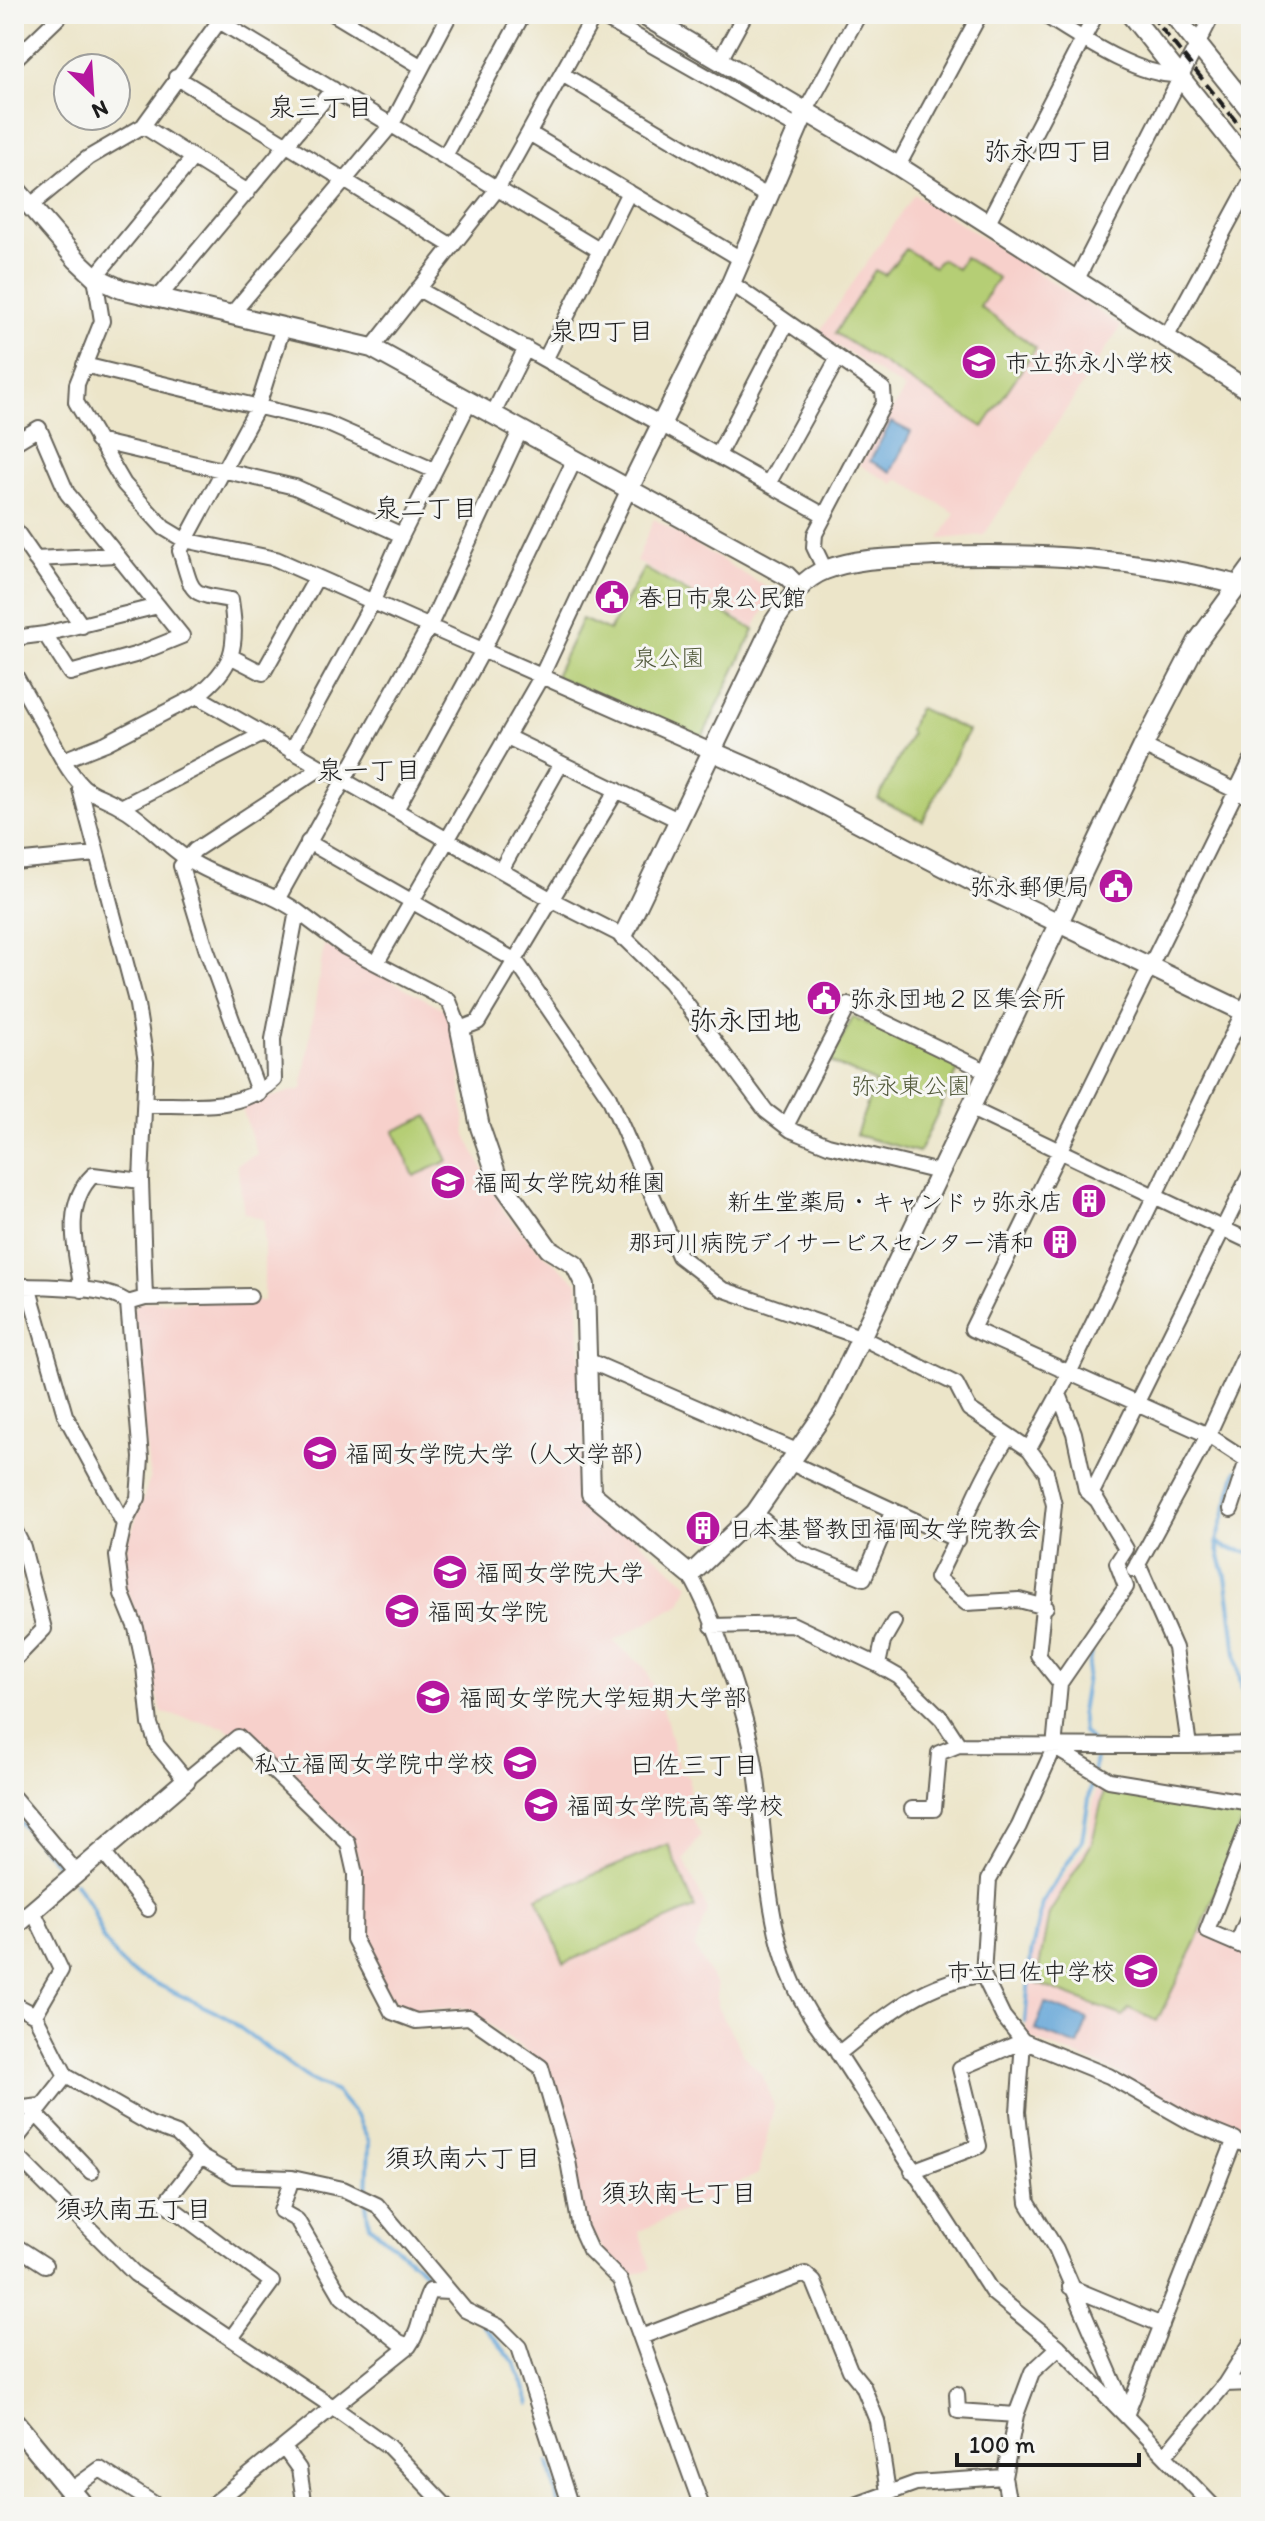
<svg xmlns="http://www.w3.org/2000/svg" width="1265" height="2521" viewBox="0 0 1265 2521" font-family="Itim,'Klee One',sans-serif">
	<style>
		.built { fill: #f7d0cb }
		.green { fill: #b5ce74; stroke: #687548; stroke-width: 2 }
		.water { fill: #65a6d8; stroke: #40617a; stroke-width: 2 }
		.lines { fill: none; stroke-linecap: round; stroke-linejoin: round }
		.stream { stroke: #65a6d8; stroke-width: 4 }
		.minor-casing { stroke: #656259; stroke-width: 18 }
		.tertiary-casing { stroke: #656259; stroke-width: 22 }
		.secondary-casing { stroke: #656259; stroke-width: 24 }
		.minor { stroke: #fff; stroke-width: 14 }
		.tertiary { stroke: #fff; stroke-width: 18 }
		.secondary { stroke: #fff; stroke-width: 20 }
		.rail { stroke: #1c1c1c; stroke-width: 4; stroke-dasharray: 12 6; stroke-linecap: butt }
		.labels { text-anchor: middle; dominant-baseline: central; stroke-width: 6; stroke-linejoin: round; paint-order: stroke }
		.poi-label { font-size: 24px; fill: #1c1c1c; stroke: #f6f6f2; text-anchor: start }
		.park-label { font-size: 24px; fill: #525a3b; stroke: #f6f6f2 }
		.neighbourhood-label { font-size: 26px; fill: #1c1c1c; stroke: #f6f6f2 }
		.quarter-label { font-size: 28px; fill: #1c1c1c; stroke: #f6f6f2 }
	</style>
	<rect width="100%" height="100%" fill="#f6f6f2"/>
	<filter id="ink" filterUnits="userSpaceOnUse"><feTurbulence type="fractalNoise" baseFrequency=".0125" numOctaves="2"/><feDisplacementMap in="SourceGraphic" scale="16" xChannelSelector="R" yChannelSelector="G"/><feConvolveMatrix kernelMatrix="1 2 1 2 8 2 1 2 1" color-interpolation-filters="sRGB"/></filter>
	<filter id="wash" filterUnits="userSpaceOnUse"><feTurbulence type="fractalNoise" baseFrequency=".006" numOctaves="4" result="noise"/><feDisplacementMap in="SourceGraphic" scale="32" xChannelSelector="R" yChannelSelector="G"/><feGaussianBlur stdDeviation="1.8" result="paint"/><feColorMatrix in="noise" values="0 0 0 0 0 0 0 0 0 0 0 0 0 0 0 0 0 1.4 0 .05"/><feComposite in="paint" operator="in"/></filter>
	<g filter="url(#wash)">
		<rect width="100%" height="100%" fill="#ece5c9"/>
		<path class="built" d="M 914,194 L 1121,326 L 984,535 L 940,539 L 955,513 L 898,479 L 894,484 L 859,465 L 905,389 L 818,334 Z
			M 654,519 L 774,592 L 754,628 L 636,561 Z
			M 324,944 L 449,1012 L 455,1028 L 466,1135 L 505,1213 L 538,1249 L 578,1283 L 586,1497 L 689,1584 L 681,1604 L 613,1641 L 645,1668 L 665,1714 L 679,1770 L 689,1777 L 689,1813 L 701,1835 L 684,1860 L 708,1911 L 694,1947 L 717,1986 L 717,2006 L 744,2055 L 762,2075 L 774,2107 L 758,2174 L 639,2232 L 651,2269 L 624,2277 L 590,2232 L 577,2202 L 544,2064 L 466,2008 L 405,2010 L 387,1993 L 361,1938 L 357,1855 L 348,1832 L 258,1751 L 224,1727 L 162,1713 L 137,1617 L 124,1584 L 127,1544 L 150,1479 L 130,1313 L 139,1302 L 264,1301 L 264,1220 L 244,1213 L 237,1164 L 257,1154 L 241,1105 L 302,1089 Z
			M 1097,1781 L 1250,1807 L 1202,1932 L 1251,1955 L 1251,2139 L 1176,2107 L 1115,2071 L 1026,2037 L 1027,1987 L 1042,1905 L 1087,1845 Z"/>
		<path class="green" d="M 906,249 L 934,267 L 941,259 L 957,269 L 964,257 L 998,278 L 980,307 L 1036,348 L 983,427 L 835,333 L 875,270 L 885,275 Z
			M 644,568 L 754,630 L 701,740 L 555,676 L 582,619 L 609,631 Z
			M 919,708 L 968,731 L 923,821 L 878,799 L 911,734 L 909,729 Z
			M 853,1017 L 960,1066 L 919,1152 L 856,1135 L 875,1082 L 830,1062 Z
			M 428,1116 L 448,1161 L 414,1176 L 394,1131 Z
			M 1104,1791 L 1245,1813 L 1197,1940 L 1157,2021 L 1128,2008 L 1123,2016 L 1036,1983 L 1049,1914 L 1092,1843 Z
			M 668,1844 L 695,1908 L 564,1963 L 537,1898 Z"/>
		<path class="water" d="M 891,422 L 911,432 L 891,472 L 870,461 Z
			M 1045,2003 L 1088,2019 L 1078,2046 L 1035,2030 Z"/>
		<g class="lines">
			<path class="stream" d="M 1237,1470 L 1217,1541 L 1224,1547 L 1251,1553
				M 1217,1541 C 1218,1556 1225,1568 1227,1583 C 1235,1629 1234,1673 1251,1718
				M 1091,1740 L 1083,1732 L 1081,1712 L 1092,1646
				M 14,1816 L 66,1874
				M 75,1883 L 93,1909 L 103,1939 L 127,1970 L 224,2016 L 309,2079 L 336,2092 L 358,2118 L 369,2142 L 367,2195
				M 1025,2022 L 1031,1955 L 1042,1903 L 1082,1840 L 1097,1751
				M 366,2204 L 369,2225 L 425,2272
				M 482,2324 L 516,2364 L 530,2404
				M 549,2462 L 559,2507"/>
		</g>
	</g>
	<g filter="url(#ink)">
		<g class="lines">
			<defs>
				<path id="minor" d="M 334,14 L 422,67
					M 597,14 L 796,127
					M 1043,14 C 1080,37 1136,76 1178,75
					M 219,21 L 599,250
					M 14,60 L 62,14
					M 720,60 L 745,14
					M 562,74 L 767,196
					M 176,77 L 452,246
					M 805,112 L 859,14
					M 143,126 L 248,192
					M 529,133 L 741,259
					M 445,156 L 523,14
					M 192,159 L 95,277 L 102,321 L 77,384 L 76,402 L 124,484 L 164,528 L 184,540 L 276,559 L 711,751
					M 898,166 L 980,14
					M 30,206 L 88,158 L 143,126 L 223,16
					M 987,224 L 1096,14
					M 1076,281 L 1213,14
					M 731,283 L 883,389 L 884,403 L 815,534 L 814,547 L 825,570
					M 418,289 L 824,515
					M 159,297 L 333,89
					M 231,315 L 392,124 L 450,14
					M 1166,338 L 1251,181
					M 372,348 L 498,188 L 595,14
					M 546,358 L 629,192
					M 84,365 L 326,423 L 433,470
					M 493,414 L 526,348
					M 97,441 L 295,487 L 402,535
					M 14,443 L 39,428 L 67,493 L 182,636 L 135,655 L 70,673 L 45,634 L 14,638
					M 718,455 L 787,322
					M 768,484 L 838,358
					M 14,528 L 82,626
					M 35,559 L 116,555
					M 45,634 L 158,606
					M 230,656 L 263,673 L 317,577
					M 14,673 L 63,760 L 106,743 L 197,696 L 552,900 L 623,936 L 670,982 L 766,1111 L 791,1130 L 828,1145 L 939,1172
					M 197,696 C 234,666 238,648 231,600 C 187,593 194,595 180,551 L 258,406 L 283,327
					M 507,737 L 678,820
					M 1143,746 L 1251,798
					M 291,751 L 372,603 L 402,535 L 470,401
					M 63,760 C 88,801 92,788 128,811 C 149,825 165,844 186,858 C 220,881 263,887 297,911
					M 1251,761 L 972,1329 L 1208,1435 L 1251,1463
					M 80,789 L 137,1005 L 146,1062 L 141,1181 L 145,1298
					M 121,807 L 261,735
					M 396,810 L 483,650 L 574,461
					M 308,842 L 516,961 L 609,1097 L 679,1256 L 722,1289 L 860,1337 L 956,1384 L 969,1409 L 1029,1449 L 1046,1472 L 1054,1505 L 1038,1655 L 1060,1683
					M 14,862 L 96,854
					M 501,870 L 560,765
					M 278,898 L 429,627 L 520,431
					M 377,962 L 541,677 L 628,491
					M 1251,996 L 1059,1394 L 1074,1433 L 1086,1490 L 1097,1500 L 1126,1549 L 1117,1563 L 1126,1587 L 1060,1683 L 1054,1748 L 1019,1826 L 989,1879 L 983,1975 L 1003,2016 L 1023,2041 L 1109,2076 L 1192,2123 L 1251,2147
					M 259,1094 L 206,948 L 181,866 L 195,850 L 321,768
					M 146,1105 C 191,1104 240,1112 274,1080 L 273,1039 L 297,911 L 345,947 L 449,1001 L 460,1029 L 478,1022 L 617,790
					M 969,1108 L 1251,1242
					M 786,1126 L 849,1005 L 986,1071
					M 14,1286 C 41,1286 109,1286 128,1303 L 145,1298 L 250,1296
					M 28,1286 L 65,1415 L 124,1524
					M 82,1290 C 76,1252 62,1205 93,1175 L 141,1181
					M 128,1303 L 141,1458 L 138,1498 L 124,1524 L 117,1556 L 122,1594 L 136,1628 L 144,1666 L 150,1724 L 157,1745 L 186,1780 L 238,1737 L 348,1843 L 355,1874 L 354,1939 L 392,2012 L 416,2021 L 469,2017 L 541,2067 L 568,2161 L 580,2228 L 590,2250 L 620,2280 L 702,2507
					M 587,1360 L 799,1452
					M 1008,1437 C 978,1481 962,1531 937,1578 L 966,1603 L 1019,1600 L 1046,1607
					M 1029,1449 L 1059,1394
					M 791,1463 L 957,1540
					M 1091,1495 L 1251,1172
					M 1231,1509 L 1251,1448
					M 755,1513 L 801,1553 L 864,1578 L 893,1510
					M 14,1529 L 23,1547 L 44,1629 L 14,1660
					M 1135,1570 L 1208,1435 L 1251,1342
					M 690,1575 C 715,1617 747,1716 755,1765 C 771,1868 760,1962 834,2047 L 992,2292 L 1059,2347 L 1214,2507
					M 712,1626 L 792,1624 L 878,1665 L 899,1677 L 942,1719 L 959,1745
					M 878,1665 L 883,1641 L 894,1622
					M 1189,1746 L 1251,1744
					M 1055,1748 L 1109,1780 L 1251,1803
					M 14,1798 L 77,1873
					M 912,1809 L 934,1809 L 939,1753 L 959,1745 L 1189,1746 L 1175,1648 L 1138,1564
					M 1251,1818 L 1207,1931 L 1251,1950
					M 102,1851 L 148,1909
					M 33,1911 L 61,1970 L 35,2015
					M 1237,1944 L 1251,1911
					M 14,2004 L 35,2015 L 66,2076 L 150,2124 L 177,2134 L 201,2157 L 234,2176 L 292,2178 L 343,2189 L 377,2205 L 465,2310 L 498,2326 L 519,2347 L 571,2507
					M 1023,2041 L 1018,2112 L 1028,2203 L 1056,2249 L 1124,2406
					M 838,2054 C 883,2018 923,1981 983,1975
					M 14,2109 L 41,2106
					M 35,2113 L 91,2172
					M 14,2142 L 66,2076
					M 14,2153 L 135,2274 L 333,2407 L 409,2346 C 422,2329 420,2309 430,2291 L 449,2292
					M 201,2157 L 165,2203 L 272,2282 L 232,2337
					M 912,2171 L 979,2146 L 960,2068 L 1023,2041
					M 292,2178 L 281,2211 L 297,2220 L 342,2297 L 399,2342 L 409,2346
					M 14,2245 L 45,2265
					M 1070,2287 L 1162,2325
					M 641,2337 L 805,2274 L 814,2282 L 850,2370 L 863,2386 L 877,2421 L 888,2492
					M 1225,2384 L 1251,2383
					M 957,2394 L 958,2411 L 1016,2415 L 1004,2477
					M 1127,2413 L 1235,2139
					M 1016,2415 L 1032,2372 L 1059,2347
					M 284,2448 L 299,2469 L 305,2507
					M 1166,2454 L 1225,2384 L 1251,2343
					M 71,2490 L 100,2469 L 159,2507
					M 210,2507 L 333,2407 L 388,2446 L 447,2507
					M 850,2507 L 916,2483 L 1004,2477 L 1007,2494 L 1015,2507"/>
				<path id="tertiary" d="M 641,14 L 898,166 L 1251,392
					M 1130,14 L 1251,166
					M 1173,14 L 1251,111
					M 14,187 L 77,260 L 95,277 L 121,289 L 372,348 L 787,576 L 798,587
					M 628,491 L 731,283 L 805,112
					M 711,751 L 775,779 L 977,884 L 1251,1015
					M 623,936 L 774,622 C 788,602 801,579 825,570 C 859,557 898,558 934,556 C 1038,552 1137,558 1238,585
					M 460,1029 L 480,1127 L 497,1176 L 549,1249 L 575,1265 L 585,1285 L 591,1493 L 690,1575 L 755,1513 L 827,1409 L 1143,746 L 1197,642 L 1251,568
					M 14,1927 L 186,1780"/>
				<path id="secondary" d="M 14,2422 L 84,2507"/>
			</defs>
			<use href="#minor" class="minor-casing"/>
			<use href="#tertiary" class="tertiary-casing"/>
			<use href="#secondary" class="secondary-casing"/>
			<use href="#minor" class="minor"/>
			<use href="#tertiary" class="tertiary"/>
			<use href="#secondary" class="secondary"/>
			<path class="rail" d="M 1150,14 L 1251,140"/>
		</g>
	</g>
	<defs>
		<symbol id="school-disc" viewBox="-11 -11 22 22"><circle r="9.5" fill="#b5179e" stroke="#f6f6f2"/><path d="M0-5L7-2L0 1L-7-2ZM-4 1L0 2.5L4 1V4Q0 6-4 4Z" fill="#fff"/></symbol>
		<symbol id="civic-disc" viewBox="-11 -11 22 22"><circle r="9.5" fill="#b5179e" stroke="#f6f6f2"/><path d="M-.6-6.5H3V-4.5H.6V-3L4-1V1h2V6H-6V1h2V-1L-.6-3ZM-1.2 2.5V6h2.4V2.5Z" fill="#fff"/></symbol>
		<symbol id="building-disc" viewBox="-11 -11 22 22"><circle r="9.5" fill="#b5179e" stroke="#f6f6f2"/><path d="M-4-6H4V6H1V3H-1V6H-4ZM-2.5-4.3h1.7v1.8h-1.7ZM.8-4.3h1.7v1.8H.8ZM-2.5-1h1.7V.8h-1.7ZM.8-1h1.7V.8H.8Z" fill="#fff"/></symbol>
		<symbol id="university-disc" viewBox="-11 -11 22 22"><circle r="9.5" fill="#b5179e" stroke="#f6f6f2"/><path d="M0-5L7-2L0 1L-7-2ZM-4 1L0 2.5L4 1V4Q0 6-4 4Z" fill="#fff"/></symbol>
	</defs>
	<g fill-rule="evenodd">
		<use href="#school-disc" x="959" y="342" width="40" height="40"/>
		<use href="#civic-disc" x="592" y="577" width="40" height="40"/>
		<use href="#civic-disc" x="1096" y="866" width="40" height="40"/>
		<use href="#civic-disc" x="804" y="978" width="40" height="40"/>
		<use href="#school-disc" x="428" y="1162" width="40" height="40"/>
		<use href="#building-disc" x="1069" y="1181" width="40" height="40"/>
		<use href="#building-disc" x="1040" y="1222" width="40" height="40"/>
		<use href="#university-disc" x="300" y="1433" width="40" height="40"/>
		<use href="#building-disc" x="683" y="1508" width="40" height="40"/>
		<use href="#university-disc" x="430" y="1552" width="40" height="40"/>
		<use href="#school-disc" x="382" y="1591" width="40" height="40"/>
		<use href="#university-disc" x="413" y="1677" width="40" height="40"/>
		<use href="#school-disc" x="500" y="1743" width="40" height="40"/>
		<use href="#school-disc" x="521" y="1785" width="40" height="40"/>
		<use href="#school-disc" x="1121" y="1951" width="40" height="40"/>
	</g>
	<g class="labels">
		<g class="poi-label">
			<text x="1005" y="362">市立弥永小学校</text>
			<text x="638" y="597">春日市泉公民館</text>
			<text x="1090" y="886" text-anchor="end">弥永郵便局</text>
			<text x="850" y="998">弥永団地２区集会所</text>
			<text x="474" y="1182">福岡女学院幼稚園</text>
			<text x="1063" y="1201" text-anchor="end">新生堂薬局・キャンドゥ弥永店</text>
			<text x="1034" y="1242" text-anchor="end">那珂川病院デイサービスセンター清和</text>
			<text x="346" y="1453">福岡女学院大学（人文学部）</text>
			<text x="729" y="1528">日本基督教団福岡女学院教会</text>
			<text x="476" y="1572">福岡女学院大学</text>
			<text x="428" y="1611">福岡女学院</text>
			<text x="459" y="1697">福岡女学院大学短期大学部</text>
			<text x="494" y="1763" text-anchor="end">私立福岡女学院中学校</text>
			<text x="567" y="1805">福岡女学院高等学校</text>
			<text x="1115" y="1971" text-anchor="end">市立曰佐中学校</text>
		</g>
		<g class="park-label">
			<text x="669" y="657">泉公園</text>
			<text x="911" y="1085">弥永東公園</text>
		</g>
		<g class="neighbourhood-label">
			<text x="321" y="107">泉三丁目</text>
			<text x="1049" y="151">弥永四丁目</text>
			<text x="602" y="331">泉四丁目</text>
			<text x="426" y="508">泉二丁目</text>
			<text x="369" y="770">泉一丁目</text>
			<text x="694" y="1765">曰佐三丁目</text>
			<text x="463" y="2158">須玖南六丁目</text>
			<text x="679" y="2193">須玖南七丁目</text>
			<text x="134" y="2209">須玖南五丁目</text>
		</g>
		<g class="quarter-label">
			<text x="745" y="1020">弥永団地</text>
		</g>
	</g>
	<rect width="1265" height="2521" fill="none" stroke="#f6f6f2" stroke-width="48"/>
	<g transform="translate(92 92) rotate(155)"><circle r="38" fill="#f6f6f2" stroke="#9f9f9c" stroke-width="2"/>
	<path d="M0-6L14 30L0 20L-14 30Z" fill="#b5179e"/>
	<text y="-12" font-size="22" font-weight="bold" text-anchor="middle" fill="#1c1c1c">N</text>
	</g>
	<path d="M957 2453v12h182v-12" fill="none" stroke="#1c1c1c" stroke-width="4"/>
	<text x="969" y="2453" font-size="24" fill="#1c1c1c" stroke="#f6f6f2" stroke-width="6" paint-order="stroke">100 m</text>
</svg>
